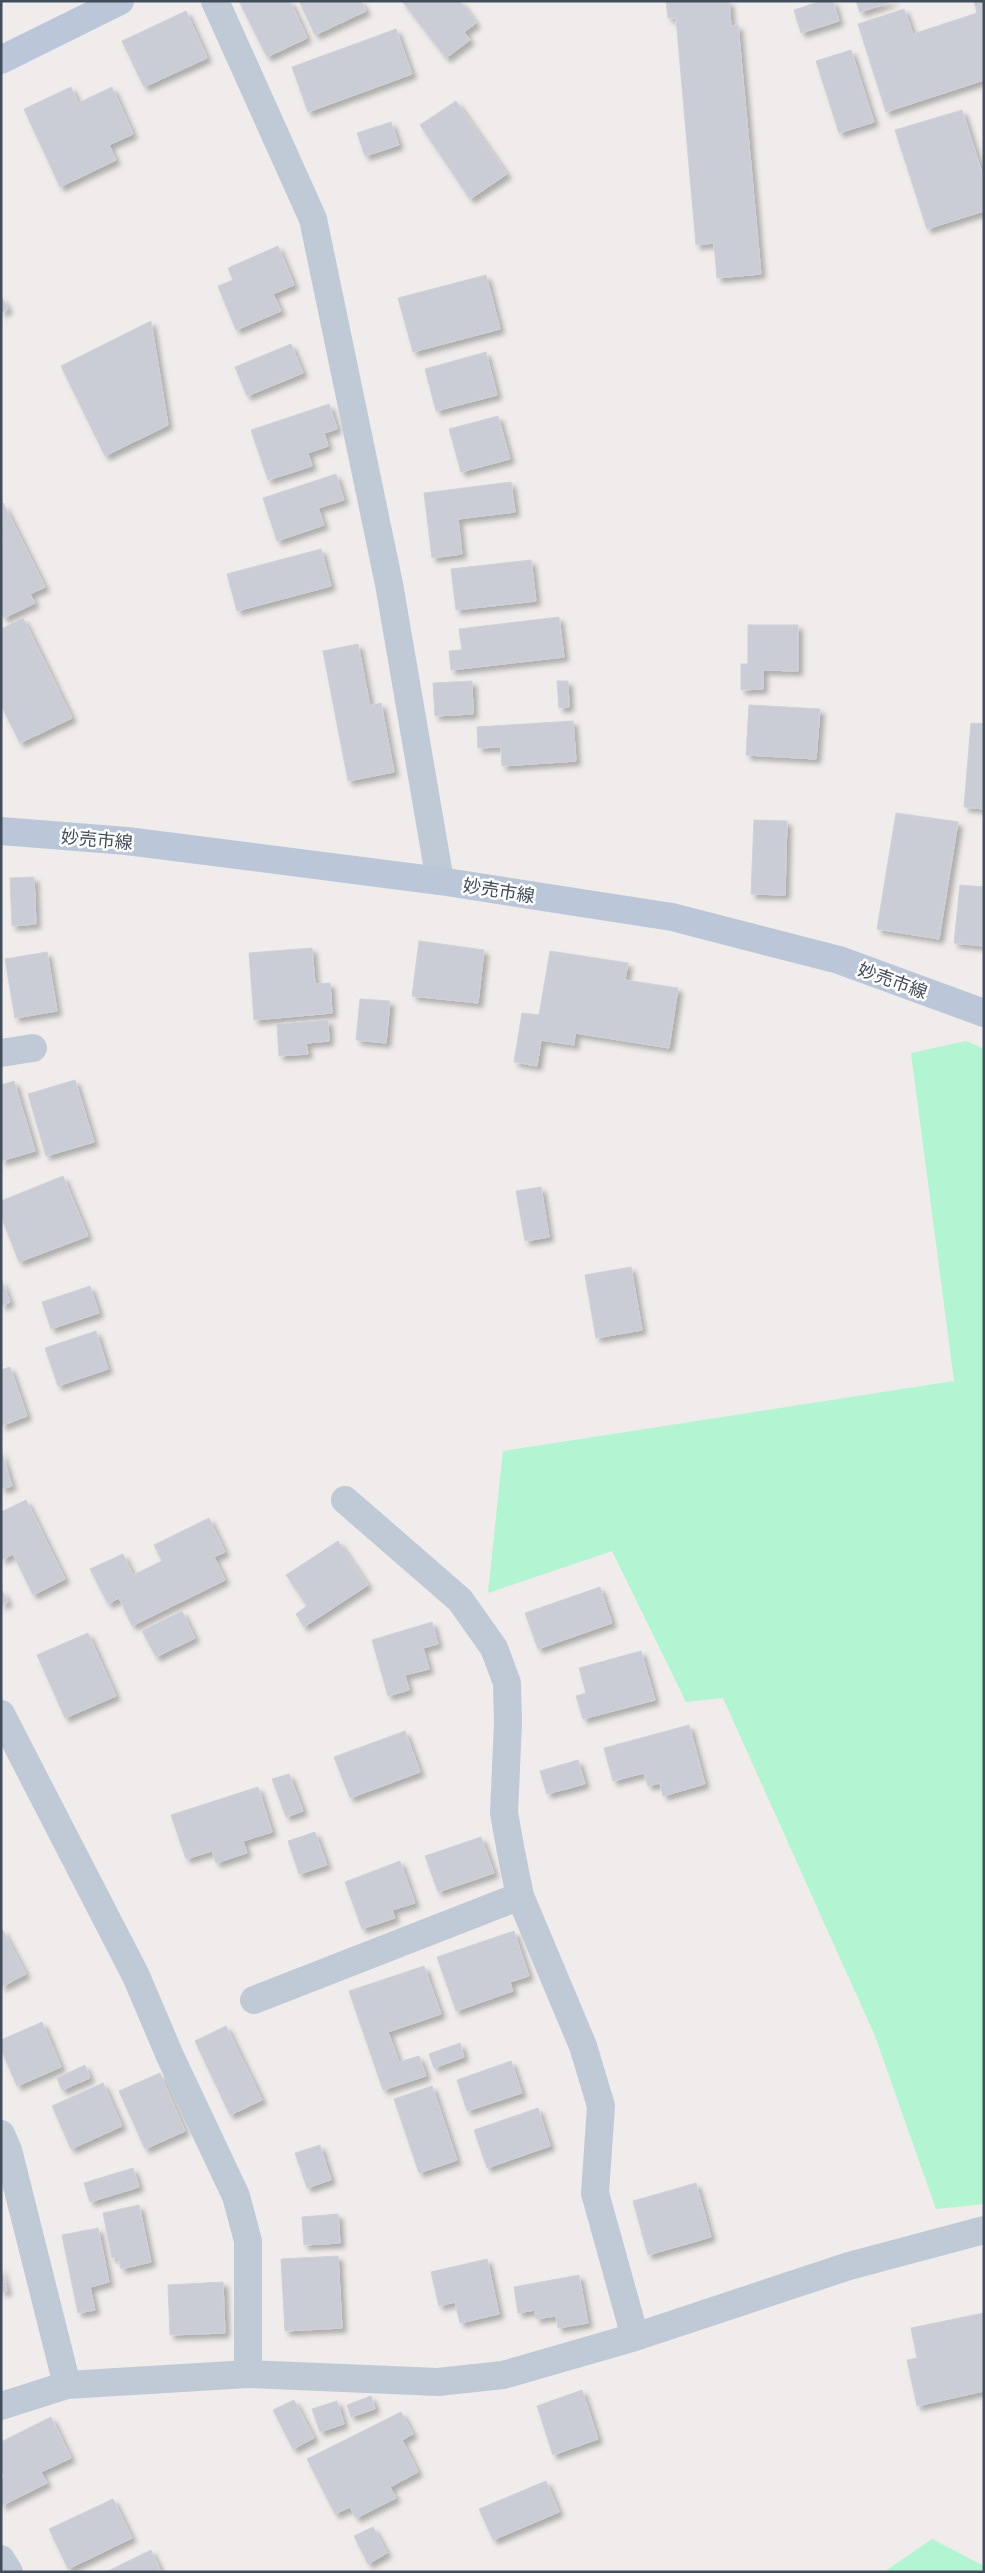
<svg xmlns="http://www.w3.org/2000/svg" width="985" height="2573" viewBox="0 0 985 2573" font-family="'Open Sans','Noto Sans JP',sans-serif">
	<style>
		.green { fill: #b3f4d2 }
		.building { fill: #cacdd5; stroke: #cfd1d9; filter: url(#shadow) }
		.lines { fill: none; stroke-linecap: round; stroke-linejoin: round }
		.street { stroke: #c0c9d6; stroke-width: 28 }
		.secondary { stroke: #bbc6d8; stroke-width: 28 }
		.labels { text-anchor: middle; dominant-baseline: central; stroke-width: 5; stroke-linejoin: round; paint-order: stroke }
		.street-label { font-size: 18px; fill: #424d5b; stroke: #fff }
	</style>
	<defs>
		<filter id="shadow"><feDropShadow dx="4.5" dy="4.5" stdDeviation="2.5" flood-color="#0004"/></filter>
	</defs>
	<rect width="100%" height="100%" fill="#efeceb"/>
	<path class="green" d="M 966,1041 L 984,1049 L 984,2204 L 936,2209 L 875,2036 L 723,1698 L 686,1702 L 612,1551 L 488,1593 L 503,1451 L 954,1381 L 911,1053 Z
		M 932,2539 L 984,2566 L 984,2572 L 884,2572 Z"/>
	<path class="building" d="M 239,1 L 290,1 L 307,38 L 267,57 Z
		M 299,1 L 361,1 L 366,11 L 315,35 Z
		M 402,1 L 460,1 L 476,23 L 464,32 L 470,40 L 446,58 Z
		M 666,1 L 729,1 L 731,26 L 738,25 L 761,274 L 717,278 L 714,243 L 696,245 L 676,18 L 668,18 Z
		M 821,1 L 833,1 L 839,21 L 801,33 L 794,10 Z
		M 856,1 L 894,1 L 860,12 Z
		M 974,1 L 984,1 L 984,80 L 886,112 L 858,24 L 904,9 L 913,34 L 977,13 Z
		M 186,11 L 207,58 L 144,87 L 122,41 Z
		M 396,29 L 412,74 L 308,112 L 292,67 Z
		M 851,50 L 874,122 L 839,133 L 816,61 Z
		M 71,87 L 78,103 L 112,87 L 133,134 L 109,145 L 116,160 L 60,187 L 24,109 Z
		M 456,101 L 507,174 L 470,199 L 420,125 Z
		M 962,110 L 984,179 L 984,211 L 927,229 L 895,130 Z
		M 391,122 L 399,145 L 365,156 L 357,133 Z
		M 278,246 L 294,285 L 273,294 L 281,311 L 236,330 L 218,286 L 233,280 L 228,268 Z
		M 486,275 L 500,329 L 413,352 L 398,298 Z
		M 1,296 L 8,309 L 1,313 Z
		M 151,321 L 168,425 L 105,456 L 61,366 Z
		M 291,344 L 303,373 L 247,396 L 235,367 Z
		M 486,352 L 497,395 L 436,411 L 425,369 Z
		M 329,404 L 337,429 L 324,433 L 328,446 L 308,453 L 312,466 L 268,480 L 251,430 Z
		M 498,416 L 510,459 L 461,472 L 449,429 Z
		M 336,474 L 344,500 L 318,508 L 324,525 L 277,541 L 263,498 Z
		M 511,482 L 515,512 L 458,519 L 462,554 L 432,558 L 424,493 Z
		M 3,503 L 45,587 L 30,594 L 35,603 L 4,618 L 1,613 Z
		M 321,549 L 331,586 L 237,611 L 227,574 Z
		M 531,560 L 536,601 L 456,610 L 451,569 Z
		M 559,617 L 564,657 L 451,670 L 449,651 L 462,650 L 459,629 Z
		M 23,618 L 72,718 L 20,743 L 1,705 L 1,629 Z
		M 748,625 L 798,625 L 798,671 L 763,670 L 763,689 L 741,690 L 741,664 L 748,664 Z
		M 358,644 L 370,706 L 381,703 L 394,772 L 348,781 L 323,651 Z
		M 472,681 L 473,714 L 435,716 L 433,683 Z
		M 557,681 L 568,681 L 569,707 L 559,708 Z
		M 749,705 L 820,709 L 816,759 L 746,755 Z
		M 573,721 L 576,761 L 502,766 L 501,747 L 478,748 L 477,727 Z
		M 971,723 L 984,724 L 984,809 L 964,807 Z
		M 896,813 L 958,822 L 939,939 L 877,929 Z
		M 754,820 L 787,821 L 785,895 L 751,894 Z
		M 34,877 L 36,924 L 12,926 L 10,878 Z
		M 960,885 L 984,887 L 984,946 L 954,943 Z
		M 419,941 L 484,950 L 478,1003 L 412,996 Z
		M 312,948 L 315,984 L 330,983 L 332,1013 L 254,1020 L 249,953 Z
		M 550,951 L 628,963 L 625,980 L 678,988 L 669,1048 L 575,1033 L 574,1045 L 541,1040 L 537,1066 L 514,1062 L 522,1013 L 539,1015 Z
		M 47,952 L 57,1011 L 15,1018 L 5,959 Z
		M 360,999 L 390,1001 L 386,1043 L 356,1040 Z
		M 328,1020 L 329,1041 L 306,1043 L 308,1054 L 279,1056 L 277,1024 Z
		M 75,1080 L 94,1142 L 46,1156 L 28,1094 Z
		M 14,1081 L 35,1151 L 1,1161 L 1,1085 Z
		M 63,1176 L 88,1236 L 19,1262 L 1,1216 L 1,1201 Z
		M 541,1187 L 549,1237 L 525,1241 L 516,1191 Z
		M 631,1267 L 642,1330 L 596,1338 L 585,1275 Z
		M 1,1279 L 10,1302 L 1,1306 Z
		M 90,1286 L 99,1313 L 51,1329 L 42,1302 Z
		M 96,1331 L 108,1369 L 58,1386 L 45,1348 Z
		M 10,1367 L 27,1416 L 1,1426 L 1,1370 Z
		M 1,1450 L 12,1486 L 1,1489 Z
		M 26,1500 L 65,1579 L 33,1595 L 13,1554 L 1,1560 L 1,1512 Z
		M 209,1518 L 225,1552 L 214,1557 L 225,1580 L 132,1626 L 119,1598 L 108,1604 L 90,1569 L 123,1554 L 133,1575 L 162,1561 L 154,1545 Z
		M 338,1541 L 368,1585 L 304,1627 L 296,1614 L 307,1606 L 286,1575 Z
		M 600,1587 L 612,1623 L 538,1649 L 525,1613 Z
		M 1,1589 L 8,1602 L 1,1605 Z
		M 182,1611 L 195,1638 L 156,1657 L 142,1631 Z
		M 432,1622 L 438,1644 L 423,1648 L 429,1669 L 405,1675 L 409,1690 L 388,1696 L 372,1640 Z
		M 88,1633 L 116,1696 L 65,1718 L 37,1655 Z
		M 641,1651 L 655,1700 L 583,1719 L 576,1696 L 586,1693 L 579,1668 Z
		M 689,1725 L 705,1784 L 663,1796 L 660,1783 L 648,1786 L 644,1773 L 613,1781 L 604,1748 Z
		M 405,1731 L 420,1772 L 350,1798 L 334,1757 Z
		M 578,1760 L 585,1784 L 547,1794 L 540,1771 Z
		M 289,1774 L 303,1811 L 286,1817 L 272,1779 Z
		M 258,1787 L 272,1832 L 243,1841 L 247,1853 L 216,1863 L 212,1851 L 186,1859 L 171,1815 Z
		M 315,1832 L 327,1865 L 299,1874 L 288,1841 Z
		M 481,1837 L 494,1873 L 438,1892 L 425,1856 Z
		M 400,1861 L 415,1903 L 392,1910 L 395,1918 L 362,1929 L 345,1882 Z
		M 2,1929 L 26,1974 L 1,1987 L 1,1930 Z
		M 514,1931 L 529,1976 L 510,1982 L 513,1991 L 456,2011 L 437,1957 Z
		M 424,1966 L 441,2014 L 388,2032 L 399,2062 L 419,2056 L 426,2076 L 383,2090 L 349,1991 Z
		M 42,2022 L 61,2067 L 17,2086 L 1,2049 L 1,2040 Z
		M 226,2026 L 262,2100 L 230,2115 L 195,2041 Z
		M 460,2043 L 464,2057 L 434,2068 L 429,2054 Z
		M 511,2061 L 522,2093 L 467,2111 L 457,2080 Z
		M 85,2065 L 90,2078 L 62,2090 L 57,2078 Z
		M 160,2073 L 185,2131 L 145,2149 L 119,2091 Z
		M 103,2083 L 122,2126 L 71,2149 L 52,2106 Z
		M 432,2086 L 457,2160 L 419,2173 L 394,2099 Z
		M 538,2108 L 550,2146 L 487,2168 L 474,2130 Z
		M 320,2145 L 331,2180 L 307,2188 L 295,2153 Z
		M 133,2168 L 139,2187 L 90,2202 L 84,2183 Z
		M 696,2183 L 711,2237 L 648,2255 L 633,2201 Z
		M 139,2205 L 151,2262 L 121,2269 L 118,2257 L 112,2258 L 103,2213 Z
		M 338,2214 L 340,2243 L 304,2245 L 302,2217 Z
		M 98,2228 L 109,2282 L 90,2287 L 95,2310 L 78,2313 L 62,2235 Z
		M 338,2256 L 342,2328 L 285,2331 L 281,2259 Z
		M 487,2259 L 499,2314 L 460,2323 L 455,2302 L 439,2306 L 431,2272 Z
		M 1,2267 L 7,2291 L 1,2292 Z
		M 579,2275 L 588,2323 L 558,2328 L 556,2316 L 536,2319 L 535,2310 L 518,2313 L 514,2287 Z
		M 223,2282 L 225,2333 L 170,2335 L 168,2285 Z
		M 984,2313 L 984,2391 L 917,2406 L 907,2360 L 917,2358 L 911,2328 Z
		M 582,2390 L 598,2439 L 553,2455 L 537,2406 Z
		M 371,2396 L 375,2409 L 351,2417 L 347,2405 Z
		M 294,2400 L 314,2438 L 293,2449 L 273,2410 Z
		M 337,2401 L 344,2424 L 320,2432 L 312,2409 Z
		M 401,2412 L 413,2434 L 402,2440 L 418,2472 L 390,2487 L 396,2498 L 356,2518 L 350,2507 L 335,2514 L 307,2459 Z
		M 51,2417 L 71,2458 L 41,2472 L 47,2483 L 1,2506 L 1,2478 L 4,2477 L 1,2470 L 1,2442 Z
		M 546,2481 L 559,2512 L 493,2540 L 479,2509 Z
		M 113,2499 L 132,2538 L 68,2569 L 49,2529 Z
		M 373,2527 L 387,2553 L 368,2564 L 354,2536 Z
		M 151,2550 L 161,2572 L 106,2572 Z"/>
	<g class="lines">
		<path class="street" d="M 215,1 L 313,219 L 389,584 L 440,881
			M 1,1053 L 33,1048
			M 345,1500 L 460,1600 L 494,1648 L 507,1683 L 508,1723 L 504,1813 L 511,1852 L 520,1896 L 583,2046 L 601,2106 L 595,2193 L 635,2337
			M 1,1714 L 136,1976 L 170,2056 L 236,2196 L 248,2241 L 248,2374
			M 254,2000 L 520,1896
			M 1,2134 L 8,2150 L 67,2385
			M 1,2406 L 67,2385 L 248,2374 L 438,2382 L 503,2375 L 635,2337 L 849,2266 L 984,2230
			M 1,2559 L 9,2572"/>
		<path class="secondary" d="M 1,60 L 120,1
			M 1,831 L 127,841 L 440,881 L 672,917 L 839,960 L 984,1013"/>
	</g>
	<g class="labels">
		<g class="street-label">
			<text transform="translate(97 839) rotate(5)">妙売市線</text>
			<text transform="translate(499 890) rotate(9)">妙売市線</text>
			<text transform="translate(893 980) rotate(20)">妙売市線</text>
		</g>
	</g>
	<rect width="985" height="2573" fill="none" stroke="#424d5b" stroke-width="5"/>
</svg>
